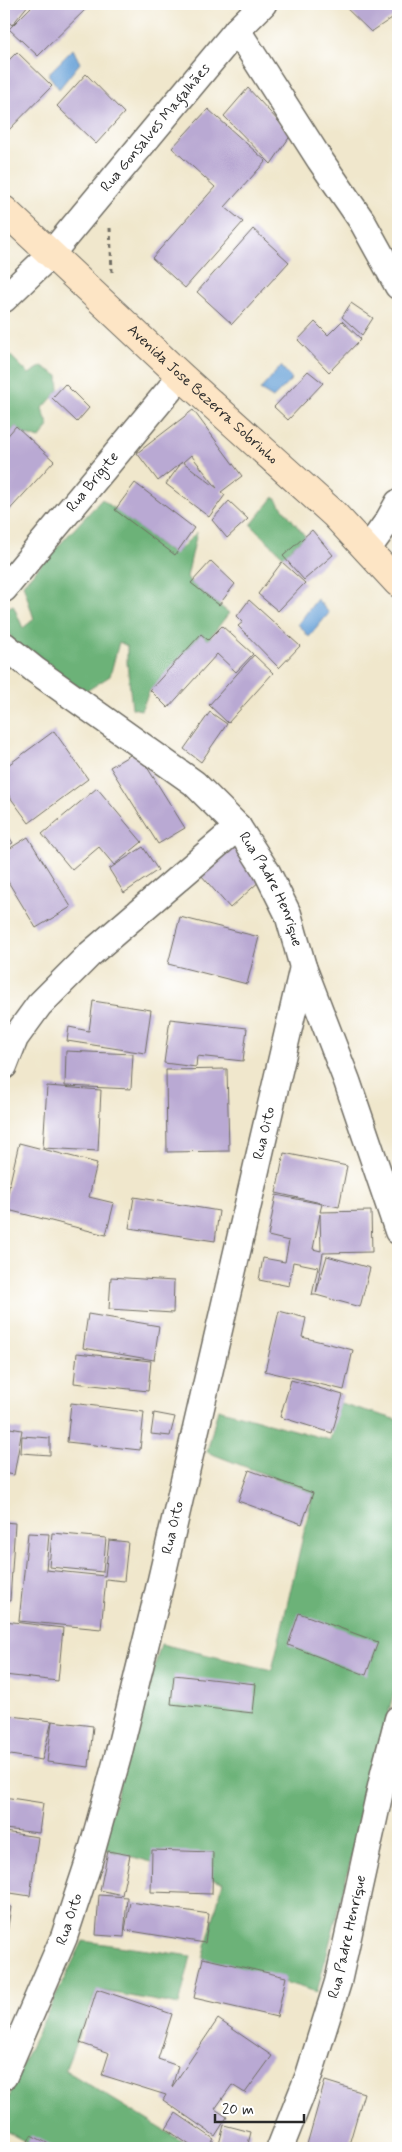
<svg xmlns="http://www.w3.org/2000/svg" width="402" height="2152" viewBox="0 0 402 2152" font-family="Mynerve,sans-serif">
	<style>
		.forest { fill: #6cb278; stroke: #4c6e52 }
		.water { fill: #68a1d7; stroke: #4a6681 }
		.building { fill: #b9a9d3; fill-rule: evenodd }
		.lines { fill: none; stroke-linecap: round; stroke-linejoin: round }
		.minor-casing { stroke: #706d63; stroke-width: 29 }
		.secondary-casing { stroke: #706d63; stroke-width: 30 }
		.path { stroke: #706d63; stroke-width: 3; stroke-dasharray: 4 4; stroke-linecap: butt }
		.minor { stroke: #fff; stroke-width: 26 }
		.secondary { stroke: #fde5c5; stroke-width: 28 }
		.labels { text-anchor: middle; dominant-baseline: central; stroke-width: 4.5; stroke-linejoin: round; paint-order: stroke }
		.street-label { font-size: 15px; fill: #2b2b2b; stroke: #fff }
	</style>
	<rect width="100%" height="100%" fill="#fff"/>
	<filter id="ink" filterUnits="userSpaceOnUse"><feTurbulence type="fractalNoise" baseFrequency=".02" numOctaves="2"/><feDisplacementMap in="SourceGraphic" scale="10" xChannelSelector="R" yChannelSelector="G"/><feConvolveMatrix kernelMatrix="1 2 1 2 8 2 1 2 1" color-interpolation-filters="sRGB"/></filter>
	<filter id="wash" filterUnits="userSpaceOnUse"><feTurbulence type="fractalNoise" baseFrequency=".0096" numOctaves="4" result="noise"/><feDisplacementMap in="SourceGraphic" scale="20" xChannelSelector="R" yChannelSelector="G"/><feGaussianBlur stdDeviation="1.12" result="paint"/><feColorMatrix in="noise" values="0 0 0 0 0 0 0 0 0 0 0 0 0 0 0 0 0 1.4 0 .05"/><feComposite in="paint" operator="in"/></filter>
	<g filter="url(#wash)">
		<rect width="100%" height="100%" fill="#f0e7cc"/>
		<path class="forest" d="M 4,349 L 29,374 L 42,366 L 58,376 L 59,390 L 42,409 L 49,426 L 40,438 L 25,435 L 16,426 L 4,439 Z
			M 274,497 L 305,536 L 283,556 L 251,525 Z
			M 102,499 L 174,555 L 197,532 L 187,577 L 191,583 L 229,613 L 208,640 L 201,634 L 150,690 L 141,710 L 132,708 L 127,663 L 127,646 L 119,642 L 110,676 L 85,692 L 12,640 L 4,619 L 4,610 L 13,605 L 23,628 L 34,619 L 23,584 Z
			M 340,1403 L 398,1420 L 398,1676 L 317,1992 L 203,1958 L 223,1882 L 101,1848 L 161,1644 L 272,1670 L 313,1493 L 207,1452 L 218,1409 L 330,1440 Z
			M 83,1941 L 191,1956 L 179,2005 L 97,1990 L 65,2070 L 193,2148 L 37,2148 L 4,2130 L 4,2110 L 24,2060 Z"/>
		<path class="water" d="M 73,49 L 80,63 L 59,89 L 48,74 Z
			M 281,366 L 292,379 L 273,398 L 260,390 Z
			M 317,599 L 329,613 L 309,637 L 298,624 Z"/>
		<g id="blocks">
			<path class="building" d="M 4,4 L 29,4 L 12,25 L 4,18 Z
				M 34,4 L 91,4 L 38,56 L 9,29 Z
				M 342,4 L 398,4 L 398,14 L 371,32 Z
				M 17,52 L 52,86 L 4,135 L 4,65 Z
				M 86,74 L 124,113 L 96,144 L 57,106 Z
				M 248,88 L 291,135 L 271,164 L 224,116 Z
				M 208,109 L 266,161 L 225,207 L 243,222 L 185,288 L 152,258 L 215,187 L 172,148 Z
				M 253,229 L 289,262 L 232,324 L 197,292 Z
				M 351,303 L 373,318 L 362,335 L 342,317 Z
				M 342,321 L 361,339 L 329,372 L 298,340 L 315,322 L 328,335 Z
				M 308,371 L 323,383 L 288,420 L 274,407 Z
				M 65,384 L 89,408 L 77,422 L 52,398 Z
				M 193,410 L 242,476 L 221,492 L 225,495 L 209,517 L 166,484 L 182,462 L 158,481 L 137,453 ZM 191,455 L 217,488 L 183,462 Z
				M 16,426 L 54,461 L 4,516 L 4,440 Z
				M 135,483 L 194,528 L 175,555 L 115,510 Z
				M 229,501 L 248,519 L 227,538 L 212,520 Z
				M 312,530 L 333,555 L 304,580 L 283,556 Z
				M 211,561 L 235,584 L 219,605 L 191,583 Z
				M 282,562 L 305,583 L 278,611 L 258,594 Z
				M 249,600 L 300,646 L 279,668 L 238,626 L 243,622 L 237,616 Z
				M 222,626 L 253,654 L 236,672 L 217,654 L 168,708 L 150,690 L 201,634 L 208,640 Z
				M 254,655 L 273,673 L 228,723 L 209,705 Z
				M 210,712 L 227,724 L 201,762 L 184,749 Z
				M 54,731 L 88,779 L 29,823 L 4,789 L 4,768 Z
				M 137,751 L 185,828 L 158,844 L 110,767 Z
				M 97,788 L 142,842 L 114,865 L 99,847 L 72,870 L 42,834 Z
				M 4,829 L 13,843 L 4,848 Z
				M 28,837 L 71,907 L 36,928 L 4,875 L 4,852 Z
				M 143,847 L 158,870 L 124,893 L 109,869 Z
				M 234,847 L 262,879 L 230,908 L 201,875 Z
				M 180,917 L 259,937 L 247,984 L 168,964 Z
				M 93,1001 L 151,1010 L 145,1053 L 67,1041 L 69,1027 L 89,1031 Z
				M 170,1019 L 247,1028 L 243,1061 L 197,1056 L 196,1067 L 164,1063 Z
				M 66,1051 L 133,1054 L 131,1089 L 65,1086 Z
				M 227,1069 L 229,1151 L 167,1152 L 166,1070 Z
				M 47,1086 L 101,1090 L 98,1151 L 43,1148 Z
				M 19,1143 L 97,1163 L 89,1197 L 114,1203 L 106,1235 L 4,1209 Z
				M 284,1153 L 347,1166 L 339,1207 L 276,1193 Z
				M 276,1195 L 322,1204 L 320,1212 L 371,1211 L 372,1252 L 323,1253 L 316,1293 L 327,1256 L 370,1268 L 360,1307 L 316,1295 L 312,1295 L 318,1267 L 293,1262 L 289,1286 L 259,1280 L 263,1258 L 285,1262 L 289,1241 L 268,1236 ZM 320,1214 L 321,1251 L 313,1249 Z
				M 134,1197 L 219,1211 L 215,1241 L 129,1228 Z
				M 111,1277 L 174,1281 L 173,1313 L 109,1309 Z
				M 279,1311 L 306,1318 L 302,1337 L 353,1350 L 344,1390 L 265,1371 Z
				M 88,1314 L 159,1326 L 154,1360 L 83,1348 Z
				M 77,1353 L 151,1361 L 148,1391 L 74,1383 Z
				M 291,1380 L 343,1395 L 332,1433 L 280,1417 Z
				M 71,1403 L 144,1412 L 140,1450 L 67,1442 Z
				M 154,1413 L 175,1417 L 170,1436 L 151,1434 Z
				M 4,1427 L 22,1430 L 14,1475 L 4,1473 Z
				M 22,1436 L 50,1438 L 50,1455 L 21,1453 Z
				M 249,1470 L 313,1493 L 302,1524 L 238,1501 Z
				M 4,1522 L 15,1523 L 10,1601 L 4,1600 Z
				M 28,1533 L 49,1534 L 46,1570 L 105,1576 L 109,1540 L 128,1542 L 124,1581 L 106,1579 L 101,1629 L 19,1621 Z
				M 52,1533 L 106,1538 L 103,1572 L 49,1567 Z
				M 299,1613 L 378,1642 L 366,1675 L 288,1645 Z
				M 5,1621 L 63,1628 L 58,1681 L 4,1675 Z
				M 174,1675 L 256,1684 L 253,1713 L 171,1704 Z
				M 4,1715 L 52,1721 L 42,1760 L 4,1754 Z
				M 52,1721 L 93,1726 L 89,1767 L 47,1762 Z
				M 4,1797 L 43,1803 L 39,1833 L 4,1829 Z
				M 4,1832 L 38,1837 L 30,1896 L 4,1892 Z
				M 152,1850 L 213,1852 L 212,1894 L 151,1892 Z
				M 108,1851 L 130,1855 L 122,1895 L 100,1890 Z
				M 99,1895 L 127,1897 L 124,1937 L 96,1935 Z
				M 130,1902 L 209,1914 L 205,1943 L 125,1930 Z
				M 4,1906 L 11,1907 L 5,1946 L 4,1946 Z
				M 203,1958 L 286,1977 L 277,2017 L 194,1998 Z
				M 97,1989 L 172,2014 L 158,2059 L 178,2066 L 172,2087 L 218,2019 L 272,2056 L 245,2093 L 232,2085 L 215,2109 L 227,2117 L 215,2136 L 163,2100 L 166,2095 L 102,2075 L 109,2053 L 80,2043 Z
				M 325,2081 L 364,2093 L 348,2148 L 306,2148 Z
				M 176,2113 L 214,2139 L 208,2148 L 194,2148 L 166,2129 Z
				M 224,2125 L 251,2132 L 247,2148 L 218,2148 Z
				M 31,2135 L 57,2148 L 25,2148 Z"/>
		</g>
	</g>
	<g filter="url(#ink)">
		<use href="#blocks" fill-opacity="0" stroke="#706d63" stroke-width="1"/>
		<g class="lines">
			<defs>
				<g id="minor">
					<path d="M 237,30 L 320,160 L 362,221 L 398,286"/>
					<path id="s1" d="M 4,299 L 50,255 L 237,30 L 263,4"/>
					<path d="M 367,550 L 388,521 L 398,503"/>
					<path id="s2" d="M 4,589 L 181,376"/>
					<path id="s3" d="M 4,645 L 35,670 L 194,783 L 238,827 L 267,872 L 288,914 L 303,967 L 347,1081 L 398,1231"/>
					<path d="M 4,1066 L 15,1038 L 39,1005 L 89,955 L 238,827"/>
					<path id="s4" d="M 4,2076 L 64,1937 L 89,1861 L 118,1756 L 158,1593 L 303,967"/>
					<path id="s5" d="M 280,2148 L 309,2075 L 338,1982 L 384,1773 L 398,1719"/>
				</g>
				<g id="secondary">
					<path id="s6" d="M 4,210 L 181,376 L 334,514 L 398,583"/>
				</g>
			</defs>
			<use href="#minor" class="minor-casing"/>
			<use href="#secondary" class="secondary-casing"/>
			<path class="path" d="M 110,228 L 112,272"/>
			<use href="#minor" class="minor"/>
			<use href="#secondary" class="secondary"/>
		</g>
	</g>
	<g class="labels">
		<g class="street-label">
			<text stroke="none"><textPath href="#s1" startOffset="229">Rua Gonsalves Magalhães</textPath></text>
			<text stroke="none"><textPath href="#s6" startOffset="271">Avenida Jose Bezerra Sobrinho</textPath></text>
			<text stroke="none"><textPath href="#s2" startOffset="139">Rua Brigite</textPath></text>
			<text stroke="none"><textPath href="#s3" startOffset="368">Rua Padre Henrique</textPath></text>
			<text stroke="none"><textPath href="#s4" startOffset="980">Rua Oito</textPath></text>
			<text stroke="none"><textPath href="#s4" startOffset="575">Rua Oito</textPath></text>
			<text stroke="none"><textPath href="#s4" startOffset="170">Rua Oito</textPath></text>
			<text stroke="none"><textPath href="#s5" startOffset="222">Rua Padre Henrique</textPath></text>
		</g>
	</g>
	<rect width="402" height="2152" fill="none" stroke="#fff" stroke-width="20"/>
	<path d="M215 2114v8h89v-8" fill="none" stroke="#2b2b2b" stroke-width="2.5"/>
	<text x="222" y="2114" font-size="15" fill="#2b2b2b" stroke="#ffffff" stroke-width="4" paint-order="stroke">20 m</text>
</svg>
